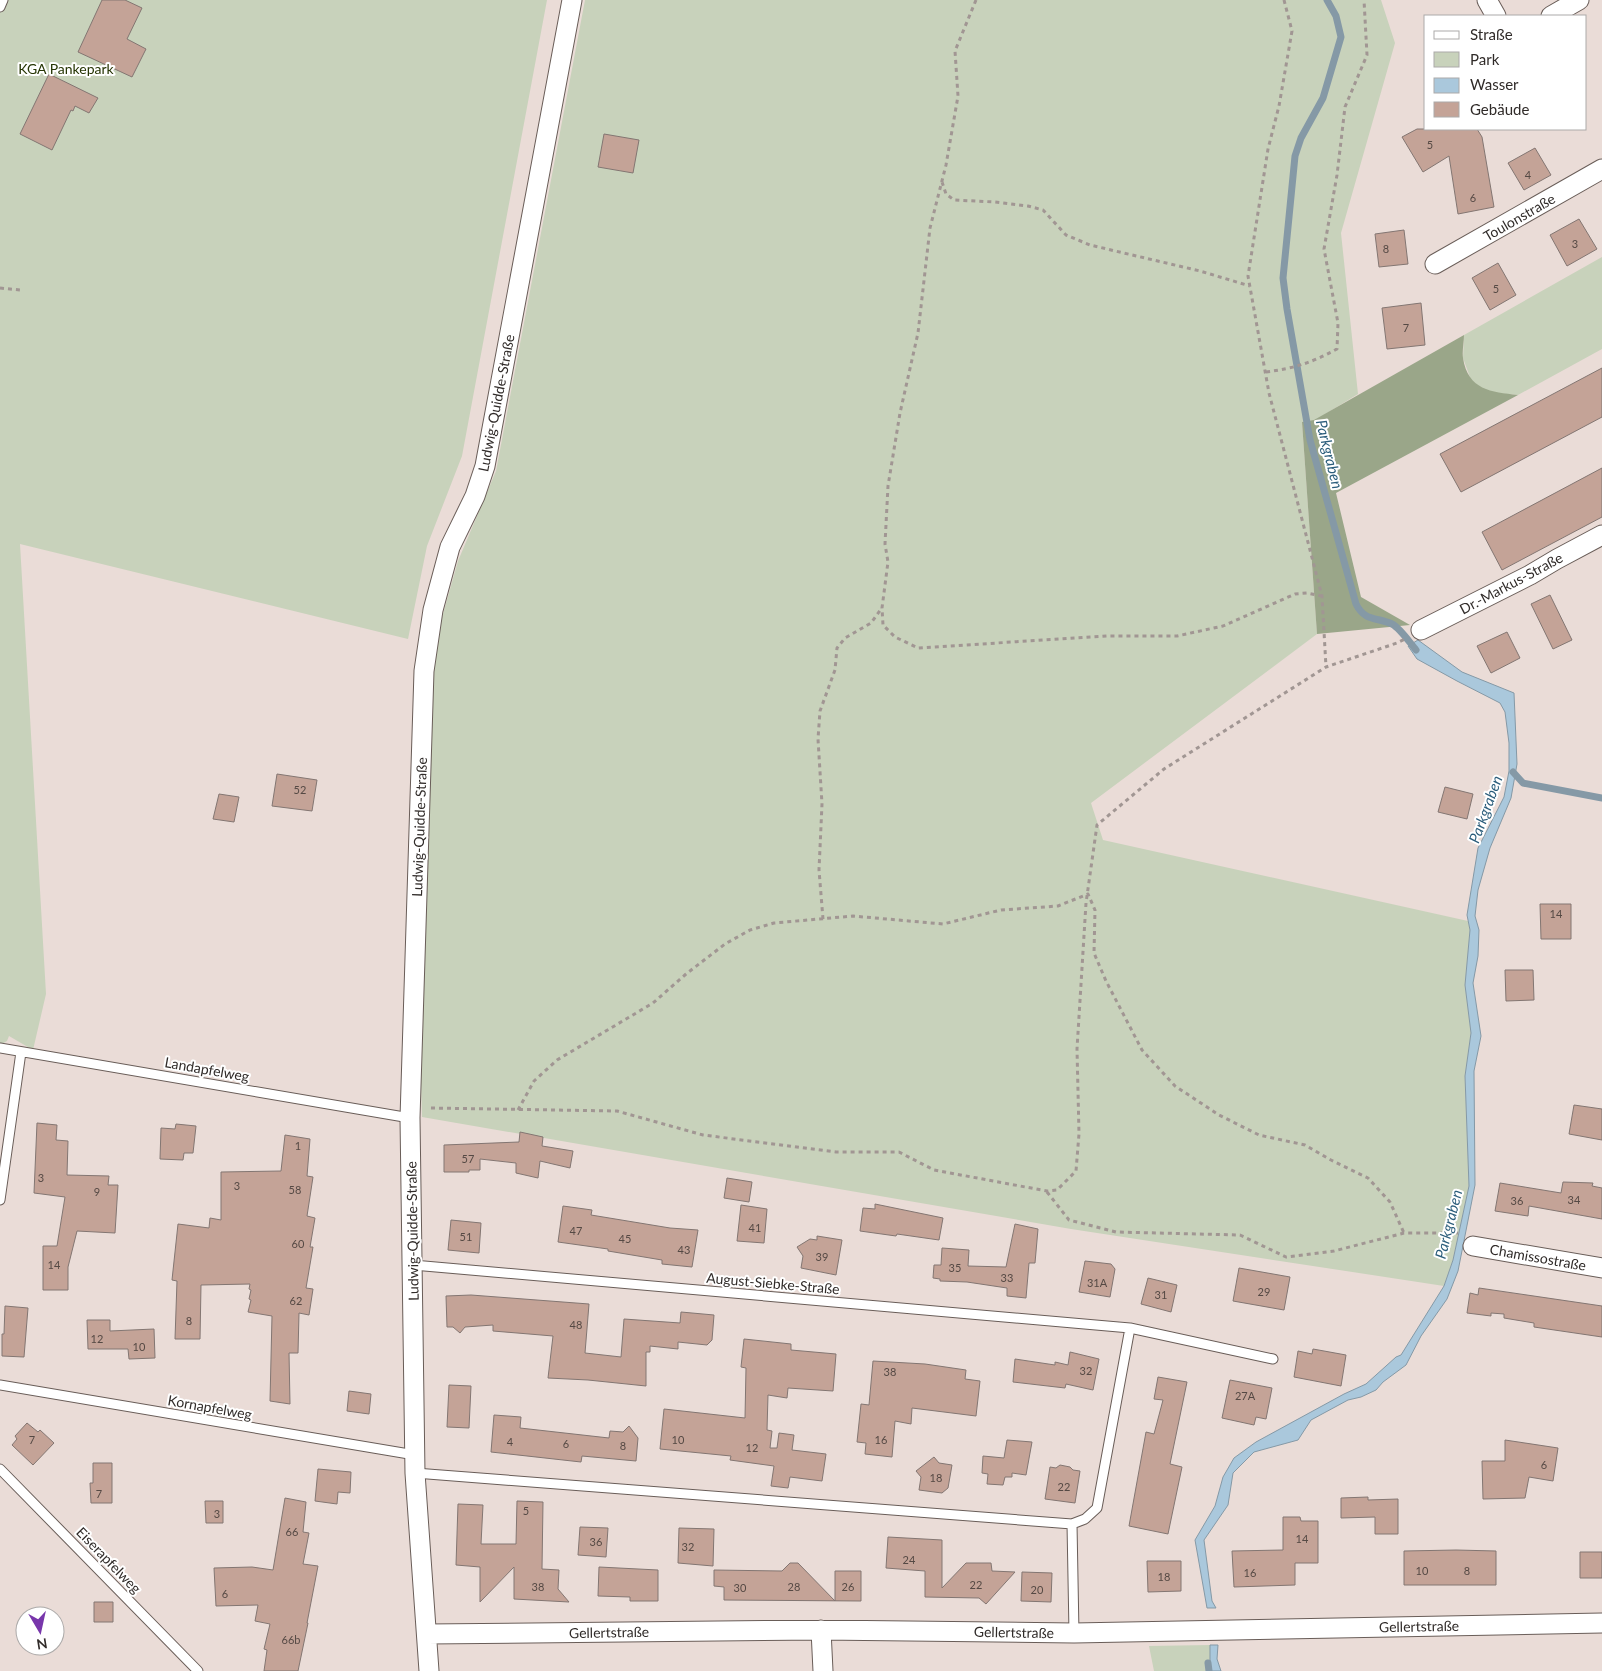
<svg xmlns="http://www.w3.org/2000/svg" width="1602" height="1671" viewBox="0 0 1602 1671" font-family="Lato,sans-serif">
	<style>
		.green { fill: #c8d2bb }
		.forest { fill: #9aa689 }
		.water { fill: #aac8dc; stroke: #8599a6 }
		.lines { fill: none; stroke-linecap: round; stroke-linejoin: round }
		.stream { stroke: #8599a6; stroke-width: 7 }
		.building { fill: #c4a397; stroke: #837672 }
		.lane-casing { stroke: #695d58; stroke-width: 11 }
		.street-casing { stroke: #695d58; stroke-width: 21 }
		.path { stroke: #a19693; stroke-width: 3; stroke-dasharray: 4 4; stroke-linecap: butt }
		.lane { stroke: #fff; stroke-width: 9 }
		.street { stroke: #fff; stroke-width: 19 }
		.labels { text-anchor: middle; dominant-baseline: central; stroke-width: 4; stroke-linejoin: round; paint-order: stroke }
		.number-label { font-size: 11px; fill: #554944 }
		.park-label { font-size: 14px; fill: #263504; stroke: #fff }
		.street-label { font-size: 14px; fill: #302b29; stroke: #fff }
		.water-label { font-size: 15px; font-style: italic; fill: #2b5d7b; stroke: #fff }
	</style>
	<rect width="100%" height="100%" fill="#eadcd7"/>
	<path class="green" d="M 0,0 L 547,0 L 462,456 L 427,546 L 408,639 L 20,544 L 46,994 L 33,1050 L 9,1036 L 7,1041 L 0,1045 Z
		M 585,0 L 1381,0 L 1395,43 L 1341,233 L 1358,394 L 1314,421 L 1302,422 L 1317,634 L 1091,803 L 1103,840 L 1468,921 L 1470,930 L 1465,985 L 1471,1033 L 1465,1076 L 1469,1186 L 1453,1260 L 1444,1286 L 1071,1229 L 422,1117 L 419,1016 L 430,672 L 439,628 L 458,561 L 496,471 Z
		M 1602,257 L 1602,349 L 1518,395 L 1495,393 L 1483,389 L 1471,380 L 1463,358 L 1464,335 Z
		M 1210,1645 L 1210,1667 L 1211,1671 L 1154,1671 L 1149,1646 Z"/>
	<path class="forest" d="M 1464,335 C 1464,342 1462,351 1463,358 C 1468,390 1491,392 1518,395 L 1336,493 L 1361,597 L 1410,625 L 1317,634 L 1302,422 L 1314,420 Z"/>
	<path class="water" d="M 1418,640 L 1462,672 L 1514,693 L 1517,764 L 1511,798 L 1490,848 L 1478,890 L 1475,916 L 1479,930 L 1478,956 L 1473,983 L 1481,1036 L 1474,1071 L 1475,1185 L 1458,1271 L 1447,1299 L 1421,1336 L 1406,1365 L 1383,1382 L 1376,1390 L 1361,1397 L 1348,1400 L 1311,1420 L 1298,1440 L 1254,1452 L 1233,1473 L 1228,1505 L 1204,1540 L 1212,1601 L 1216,1608 L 1207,1608 L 1195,1540 L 1215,1506 L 1223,1477 L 1234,1458 L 1256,1442 L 1344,1394 L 1366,1384 L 1396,1357 L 1401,1355 L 1444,1286 L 1453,1260 L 1469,1186 L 1465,1076 L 1471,1033 L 1465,985 L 1470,930 L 1467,915 L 1478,848 L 1504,797 L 1509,771 L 1509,743 L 1505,712 L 1500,703 L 1457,681 L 1417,659 L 1408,646 Z
		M 1210,1645 L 1218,1645 L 1217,1659 L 1221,1671 L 1211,1671 L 1210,1667 Z"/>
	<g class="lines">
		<path class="stream" d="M 1327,0 L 1336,16 L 1341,37 L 1323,98 L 1301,138 L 1295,156 L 1283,278 L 1287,309 L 1310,440 L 1356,604 C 1365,622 1377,617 1392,624 C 1400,628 1410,643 1416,650
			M 1513,772 L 1523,783 L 1602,798
			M 1208,1663 L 1209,1671"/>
	</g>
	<path class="building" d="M 102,0 L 125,0 L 142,8 L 127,39 L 146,49 L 132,77 L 78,52 Z
		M 49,74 L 98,98 L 89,113 L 75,106 L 73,111 L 71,110 L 52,150 L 20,134 Z
		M 1417,129 L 1477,129 L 1482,137 L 1494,207 L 1458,214 L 1449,156 L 1423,172 L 1402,137 Z
		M 604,134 L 639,140 L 633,173 L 598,167 Z
		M 1535,148 L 1551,175 L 1524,190 L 1508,163 Z
		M 1579,219 L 1597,249 L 1567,266 L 1550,235 Z
		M 1404,230 L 1408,264 L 1379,267 L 1375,234 Z
		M 1498,263 L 1516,295 L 1490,310 L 1472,278 Z
		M 1421,303 L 1425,345 L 1387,349 L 1382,308 Z
		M 1602,368 L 1602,417 L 1461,492 L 1440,454 Z
		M 1602,468 L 1602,517 L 1502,570 L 1482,532 Z
		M 1550,595 L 1572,640 L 1553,649 L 1531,604 Z
		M 1507,632 L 1520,658 L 1491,673 L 1477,646 Z
		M 277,774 L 317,780 L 312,811 L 272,806 Z
		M 1445,787 L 1473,794 L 1467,819 L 1438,812 Z
		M 219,794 L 239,797 L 234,822 L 213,819 Z
		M 1540,904 L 1571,904 L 1571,939 L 1541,939 Z
		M 1505,970 L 1533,970 L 1534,1000 L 1506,1001 Z
		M 1574,1105 L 1602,1109 L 1602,1140 L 1569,1134 Z
		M 37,1123 L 57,1125 L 56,1140 L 68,1141 L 67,1175 L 109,1176 L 108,1185 L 118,1185 L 115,1233 L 77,1231 L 68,1267 L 68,1290 L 43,1290 L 43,1246 L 57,1246 L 65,1197 L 34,1193 Z
		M 176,1124 L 196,1126 L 193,1153 L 184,1153 L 183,1160 L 160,1159 L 161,1128 L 175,1129 Z
		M 520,1132 L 543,1137 L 542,1146 L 573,1151 L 570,1168 L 540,1161 L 538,1178 L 516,1173 L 516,1163 L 480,1159 L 480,1170 L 469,1170 L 469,1172 L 444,1172 L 444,1145 L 519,1142 Z
		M 285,1135 L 310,1139 L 307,1176 L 313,1177 L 307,1216 L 315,1218 L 310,1247 L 313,1247 L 306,1288 L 313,1289 L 309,1315 L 299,1313 L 298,1353 L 289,1353 L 290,1404 L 270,1401 L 272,1316 L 248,1312 L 251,1300 L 249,1299 L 251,1290 L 249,1289 L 250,1284 L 201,1285 L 200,1339 L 175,1339 L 177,1281 L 172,1280 L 178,1224 L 209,1228 L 210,1218 L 221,1220 L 221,1172 L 281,1171 Z
		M 727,1178 L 752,1182 L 749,1202 L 724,1198 Z
		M 1563,1182 L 1593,1183 L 1592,1186 L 1602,1188 L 1602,1219 L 1529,1206 L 1528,1216 L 1495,1211 L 1500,1183 L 1561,1193 Z
		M 875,1204 L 943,1218 L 939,1240 L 897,1234 L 896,1236 L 860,1231 L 863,1208 L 875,1209 Z
		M 741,1205 L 767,1209 L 764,1243 L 737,1241 Z
		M 563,1206 L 592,1210 L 591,1215 L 670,1228 L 698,1230 L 692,1267 L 662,1264 L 662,1260 L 608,1251 L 608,1249 L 558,1242 Z
		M 451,1220 L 481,1223 L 479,1253 L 448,1250 Z
		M 1015,1224 L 1038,1229 L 1035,1263 L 1029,1263 L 1026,1298 L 1007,1296 L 1007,1288 L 967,1282 L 940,1281 L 940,1279 L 933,1278 L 934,1265 L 941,1265 L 942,1248 L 969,1250 L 968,1266 L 1006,1267 Z
		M 817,1236 L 842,1240 L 836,1275 L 801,1268 L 803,1256 L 797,1247 L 810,1239 L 817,1240 Z
		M 1085,1261 L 1111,1264 L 1115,1269 L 1110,1297 L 1079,1292 Z
		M 1239,1268 L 1290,1277 L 1284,1310 L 1233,1301 Z
		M 1148,1278 L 1177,1285 L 1171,1312 L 1141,1304 Z
		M 1479,1288 L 1602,1306 L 1602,1337 L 1534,1327 L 1534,1323 L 1504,1318 L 1504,1314 L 1491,1313 L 1491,1316 L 1467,1313 L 1470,1293 L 1478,1295 Z
		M 471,1295 L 589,1304 L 585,1353 L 621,1357 L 624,1319 L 680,1323 L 681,1312 L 714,1315 L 712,1340 L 707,1345 L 678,1342 L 678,1349 L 650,1346 L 650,1352 L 646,1352 L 646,1386 L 588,1380 L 548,1378 L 553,1336 L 493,1331 L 493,1325 L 465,1327 L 460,1333 L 453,1327 L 447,1327 L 446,1296 Z
		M 5,1306 L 28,1308 L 24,1357 L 2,1356 L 2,1334 L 4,1334 Z
		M 87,1320 L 110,1320 L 110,1331 L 154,1329 L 155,1358 L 129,1359 L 128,1349 L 88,1349 Z
		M 744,1339 L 791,1344 L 791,1350 L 836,1354 L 833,1391 L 788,1388 L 787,1398 L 768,1395 L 767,1430 L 772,1431 L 770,1448 L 777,1448 L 779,1433 L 794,1435 L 792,1450 L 826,1454 L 822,1481 L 790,1477 L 788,1488 L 771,1486 L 774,1466 L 730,1460 L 731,1456 L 660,1449 L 664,1409 L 745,1418 L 746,1368 L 741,1367 Z
		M 1313,1349 L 1346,1355 L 1341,1386 L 1294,1377 L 1298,1351 L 1312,1354 Z
		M 1070,1352 L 1099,1359 L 1093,1390 L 1066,1384 L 1065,1388 L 1013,1382 L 1015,1359 L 1055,1365 L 1055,1362 L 1068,1365 Z
		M 873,1361 L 925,1364 L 966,1370 L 965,1379 L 980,1381 L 976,1416 L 912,1408 L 911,1424 L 895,1421 L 892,1457 L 865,1454 L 866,1443 L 857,1442 L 861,1404 L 869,1405 Z
		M 1158,1377 L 1187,1382 L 1170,1464 L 1182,1467 L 1168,1534 L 1129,1526 L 1146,1432 L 1154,1434 L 1163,1400 L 1154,1399 Z
		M 1230,1380 L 1272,1388 L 1266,1419 L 1256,1417 L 1254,1425 L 1222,1418 Z
		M 449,1385 L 471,1386 L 469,1428 L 447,1427 Z
		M 349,1391 L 371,1394 L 369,1414 L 347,1411 Z
		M 494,1415 L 521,1417 L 520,1428 L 609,1438 L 610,1431 L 623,1432 L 629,1426 L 638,1438 L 636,1461 L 582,1456 L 581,1462 L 491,1452 Z
		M 27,1423 L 38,1432 L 40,1430 L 54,1443 L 33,1465 L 12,1445 L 17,1439 L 15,1436 Z
		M 1007,1440 L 1032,1442 L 1026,1475 L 1012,1473 L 1012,1477 L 1005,1477 L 1003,1485 L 987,1484 L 988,1474 L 982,1473 L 983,1456 L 1004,1458 Z
		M 1505,1440 L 1558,1448 L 1553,1481 L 1529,1477 L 1525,1498 L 1483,1499 L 1482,1461 L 1505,1461 Z
		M 934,1457 L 939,1463 L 952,1465 L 948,1488 L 942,1493 L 919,1490 L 921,1477 L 916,1471 Z
		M 93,1463 L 112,1463 L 112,1503 L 91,1503 L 90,1483 L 93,1483 Z
		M 1060,1465 L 1070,1467 L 1073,1470 L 1080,1471 L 1075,1503 L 1045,1499 L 1050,1467 L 1056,1468 Z
		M 318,1469 L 351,1472 L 350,1493 L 338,1492 L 337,1504 L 315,1501 Z
		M 1368,1497 L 1368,1500 L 1398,1499 L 1398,1534 L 1375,1534 L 1375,1517 L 1341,1518 L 1341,1498 Z
		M 285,1498 L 306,1502 L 303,1532 L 309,1533 L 303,1564 L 318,1566 L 307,1623 L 308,1623 L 298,1671 L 264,1671 L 267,1650 L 264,1649 L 270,1624 L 255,1621 L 258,1605 L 216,1606 L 214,1568 L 252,1567 L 273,1570 Z
		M 205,1501 L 223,1501 L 223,1523 L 206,1523 Z
		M 517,1501 L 543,1502 L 542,1569 L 559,1570 L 558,1589 L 569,1602 L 514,1599 L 514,1567 L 480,1602 L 480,1567 L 456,1565 L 458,1504 L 483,1505 L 481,1544 L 516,1544 Z
		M 1283,1517 L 1300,1517 L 1301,1521 L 1318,1521 L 1318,1563 L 1295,1563 L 1295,1585 L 1234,1587 L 1232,1551 L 1283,1550 Z
		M 580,1527 L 608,1528 L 606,1557 L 578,1555 Z
		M 679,1528 L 714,1529 L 713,1566 L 678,1563 Z
		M 888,1537 L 942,1540 L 942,1588 L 966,1563 L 991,1563 L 992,1571 L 1015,1572 L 986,1604 L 979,1598 L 925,1597 L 925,1571 L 886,1568 Z
		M 1456,1550 L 1496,1551 L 1496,1585 L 1404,1585 L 1404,1551 Z
		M 1580,1552 L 1602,1552 L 1602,1578 L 1580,1578 Z
		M 1147,1561 L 1181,1561 L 1181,1591 L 1148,1592 Z
		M 790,1563 L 798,1563 L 835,1601 L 835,1571 L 861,1571 L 861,1601 L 724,1600 L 724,1587 L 714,1586 L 714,1570 L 782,1571 Z
		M 599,1567 L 658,1570 L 658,1601 L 630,1601 L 630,1597 L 598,1596 Z
		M 1022,1572 L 1052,1573 L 1051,1602 L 1021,1601 Z
		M 94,1602 L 113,1602 L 113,1622 L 94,1622 Z"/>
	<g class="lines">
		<defs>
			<path id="lane" d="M 0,7 L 3,0
				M 0,1048 L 410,1118
				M 0,1200 L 21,1052
				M 413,1265 L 1130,1328 L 1273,1359
				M 0,1385 L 415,1455
				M 0,1469 L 198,1671
				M 415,1473 L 1072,1524
				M 1074,1633 L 1072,1524 L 1085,1519 L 1097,1508 L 1130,1328"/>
			<path id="street" d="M 1487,0 L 1496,16
				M 1551,16 L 1579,0
				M 1435,264 L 1602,169
				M 1421,630 L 1530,575 L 1557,559 L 1602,535
				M 1473,1246 L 1602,1268
				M 821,1630 L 823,1671
				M 427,1634 L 821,1630 L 1074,1633 L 1602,1623
				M 429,1671 L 415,1473 L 410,1118 L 424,671 L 433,610 L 450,547 L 475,496 L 485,466 L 572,0"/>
		</defs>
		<use href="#lane" class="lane-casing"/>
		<use href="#street" class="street-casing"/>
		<path class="path" d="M 976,0 L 955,51 L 958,96 L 946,165 L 930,228 L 918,333 L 900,413 L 888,486 L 885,544 L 888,562 L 882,608 L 883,625 L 895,637 L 918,648 L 1107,636 L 1177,636 L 1223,626 L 1295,594 L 1307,593 L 1322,596
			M 1284,0 L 1292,31 L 1279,106 L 1268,149 L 1248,276 L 1269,393 L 1322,596 L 1326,667
			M 942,182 L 946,194 L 954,200 L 995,202 L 1028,206 L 1043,210 L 1066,235 L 1090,245 L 1200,271 L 1250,286
			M 0,288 L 20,290
			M 1266,372 C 1295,368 1311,363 1337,349 L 1338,323 L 1324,249 L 1337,175 L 1345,107 L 1367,55 L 1364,0
			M 823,919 L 819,870 L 822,804 L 818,739 L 820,711 L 835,670 L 837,648 L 845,638 L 871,623 L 881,609
			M 431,1108 L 617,1111 L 703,1135 L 836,1152 L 899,1152 L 934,1170 L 1047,1191 L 1057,1190 L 1076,1171 L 1079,1134 L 1077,1049 L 1086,903 L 1097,825 L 1164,769 L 1326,667 L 1397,643 L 1405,639
			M 518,1110 L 534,1081 L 557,1060 L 653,1003 L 686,974 L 725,944 L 750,930 L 774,923 L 853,916 L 943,924 L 1001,910 L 1058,906 L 1088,894 L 1095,910 L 1094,953 L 1106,981 L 1142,1050 L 1175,1086 L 1219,1115 L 1259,1135 L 1305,1145 L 1331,1160 L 1368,1178 L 1390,1202 L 1404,1233
			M 1047,1192 L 1069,1220 L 1116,1232 L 1240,1235 L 1286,1257 L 1334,1251 L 1404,1233 L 1458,1233"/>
		<use href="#lane" class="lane"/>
		<use href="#street" class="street"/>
	</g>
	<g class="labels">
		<g class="number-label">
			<text x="1430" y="144">5</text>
			<text x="1528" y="174">4</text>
			<text x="1473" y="197">6</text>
			<text x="1575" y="243">3</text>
			<text x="1386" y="248">8</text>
			<text x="1496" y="288">5</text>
			<text x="1406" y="327">7</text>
			<text x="300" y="789">52</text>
			<text x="1556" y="913">14</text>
			<text x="298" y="1145">1</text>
			<text x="468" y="1158">57</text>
			<text x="41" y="1177">3</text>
			<text x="237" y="1185">3</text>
			<text x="295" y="1189">58</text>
			<text x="97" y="1191">9</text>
			<text x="1574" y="1199">34</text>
			<text x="1517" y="1200">36</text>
			<text x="755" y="1227">41</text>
			<text x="576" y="1230">47</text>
			<text x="466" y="1236">51</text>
			<text x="625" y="1238">45</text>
			<text x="298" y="1243">60</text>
			<text x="684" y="1249">43</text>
			<text x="822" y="1256">39</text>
			<text x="54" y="1264">14</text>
			<text x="955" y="1267">35</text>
			<text x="1007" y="1277">33</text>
			<text x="1097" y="1282">31A</text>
			<text x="1264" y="1291">29</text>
			<text x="1161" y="1294">31</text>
			<text x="296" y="1300">62</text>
			<text x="189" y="1320">8</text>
			<text x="576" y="1324">48</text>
			<text x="97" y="1338">12</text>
			<text x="139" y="1346">10</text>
			<text x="1086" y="1370">32</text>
			<text x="890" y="1371">38</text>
			<text x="1245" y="1395">27A</text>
			<text x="32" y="1439">7</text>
			<text x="678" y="1439">10</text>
			<text x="881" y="1439">16</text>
			<text x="510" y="1441">4</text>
			<text x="566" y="1443">6</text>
			<text x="623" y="1445">8</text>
			<text x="752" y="1447">12</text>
			<text x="1544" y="1464">6</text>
			<text x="936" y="1477">18</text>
			<text x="1064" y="1486">22</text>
			<text x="99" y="1493">7</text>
			<text x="526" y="1510">5</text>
			<text x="217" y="1513">3</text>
			<text x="292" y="1531">66</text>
			<text x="1302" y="1538">14</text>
			<text x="596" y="1541">36</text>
			<text x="688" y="1546">32</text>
			<text x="909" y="1559">24</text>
			<text x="1422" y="1570">10</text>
			<text x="1467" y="1570">8</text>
			<text x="1250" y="1572">16</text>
			<text x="1164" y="1576">18</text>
			<text x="976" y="1584">22</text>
			<text x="538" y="1586">38</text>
			<text x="794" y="1586">28</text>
			<text x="848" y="1586">26</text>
			<text x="740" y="1587">30</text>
			<text x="1037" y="1589">20</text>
			<text x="225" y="1593">6</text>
			<text x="291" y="1639">66b</text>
		</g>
		<g class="park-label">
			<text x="66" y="68">KGA Pankepark</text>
		</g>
		<g class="street-label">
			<text transform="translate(1519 217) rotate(-30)">Toulonstraße</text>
			<text transform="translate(496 403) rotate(-79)">Ludwig-Quidde-Straße</text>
			<text transform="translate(1511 583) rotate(-28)">Dr.-Markus-Straße</text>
			<text transform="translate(419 827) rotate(-88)">Ludwig-Quidde-Straße</text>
			<text transform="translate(207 1069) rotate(10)">Landapfelweg</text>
			<text transform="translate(412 1231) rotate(-91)">Ludwig-Quidde-Straße</text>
			<text transform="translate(1538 1257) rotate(10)">Chamissostraße</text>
			<text transform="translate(773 1283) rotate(5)">August-Siebke-Straße</text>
			<text transform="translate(210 1407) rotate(10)">Kornapfelweg</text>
			<text transform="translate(109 1560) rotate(46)">Eiserapfelweg</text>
			<text transform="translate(1419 1626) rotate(-1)">Gellertstraße</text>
			<text transform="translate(609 1632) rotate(-1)">Gellertstraße</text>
			<text transform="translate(1014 1632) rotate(1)">Gellertstraße</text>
		</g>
		<g class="water-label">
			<text transform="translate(1330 454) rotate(76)">Parkgraben</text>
			<text transform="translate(1485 809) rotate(-70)">Parkgraben</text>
			<text transform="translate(1448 1224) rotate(-76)">Parkgraben</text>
		</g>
	</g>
	<rect x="1424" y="15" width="162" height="115" fill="#ffffff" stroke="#acaaa9"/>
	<rect x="1434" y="31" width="25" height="8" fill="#ffffff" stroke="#acaaa9"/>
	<text x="1470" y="40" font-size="15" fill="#302b29">Straße</text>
	<rect x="1434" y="52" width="25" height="15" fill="#c8d2bb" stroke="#acaaa9"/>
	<text x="1470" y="65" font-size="15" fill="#302b29">Park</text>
	<rect x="1434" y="78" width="25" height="15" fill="#aac8dc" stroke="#acaaa9"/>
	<text x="1470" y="90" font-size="15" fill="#302b29">Wasser</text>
	<rect x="1434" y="102" width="25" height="15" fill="#c4a397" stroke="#acaaa9"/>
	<text x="1470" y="115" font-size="15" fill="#302b29">Gebäude</text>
	<g transform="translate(40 1631) rotate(171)"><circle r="24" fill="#ffffff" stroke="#acaaa9"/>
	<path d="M0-4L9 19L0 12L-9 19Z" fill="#7836ab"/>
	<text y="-8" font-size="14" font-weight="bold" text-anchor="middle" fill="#302b29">N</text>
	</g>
</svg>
